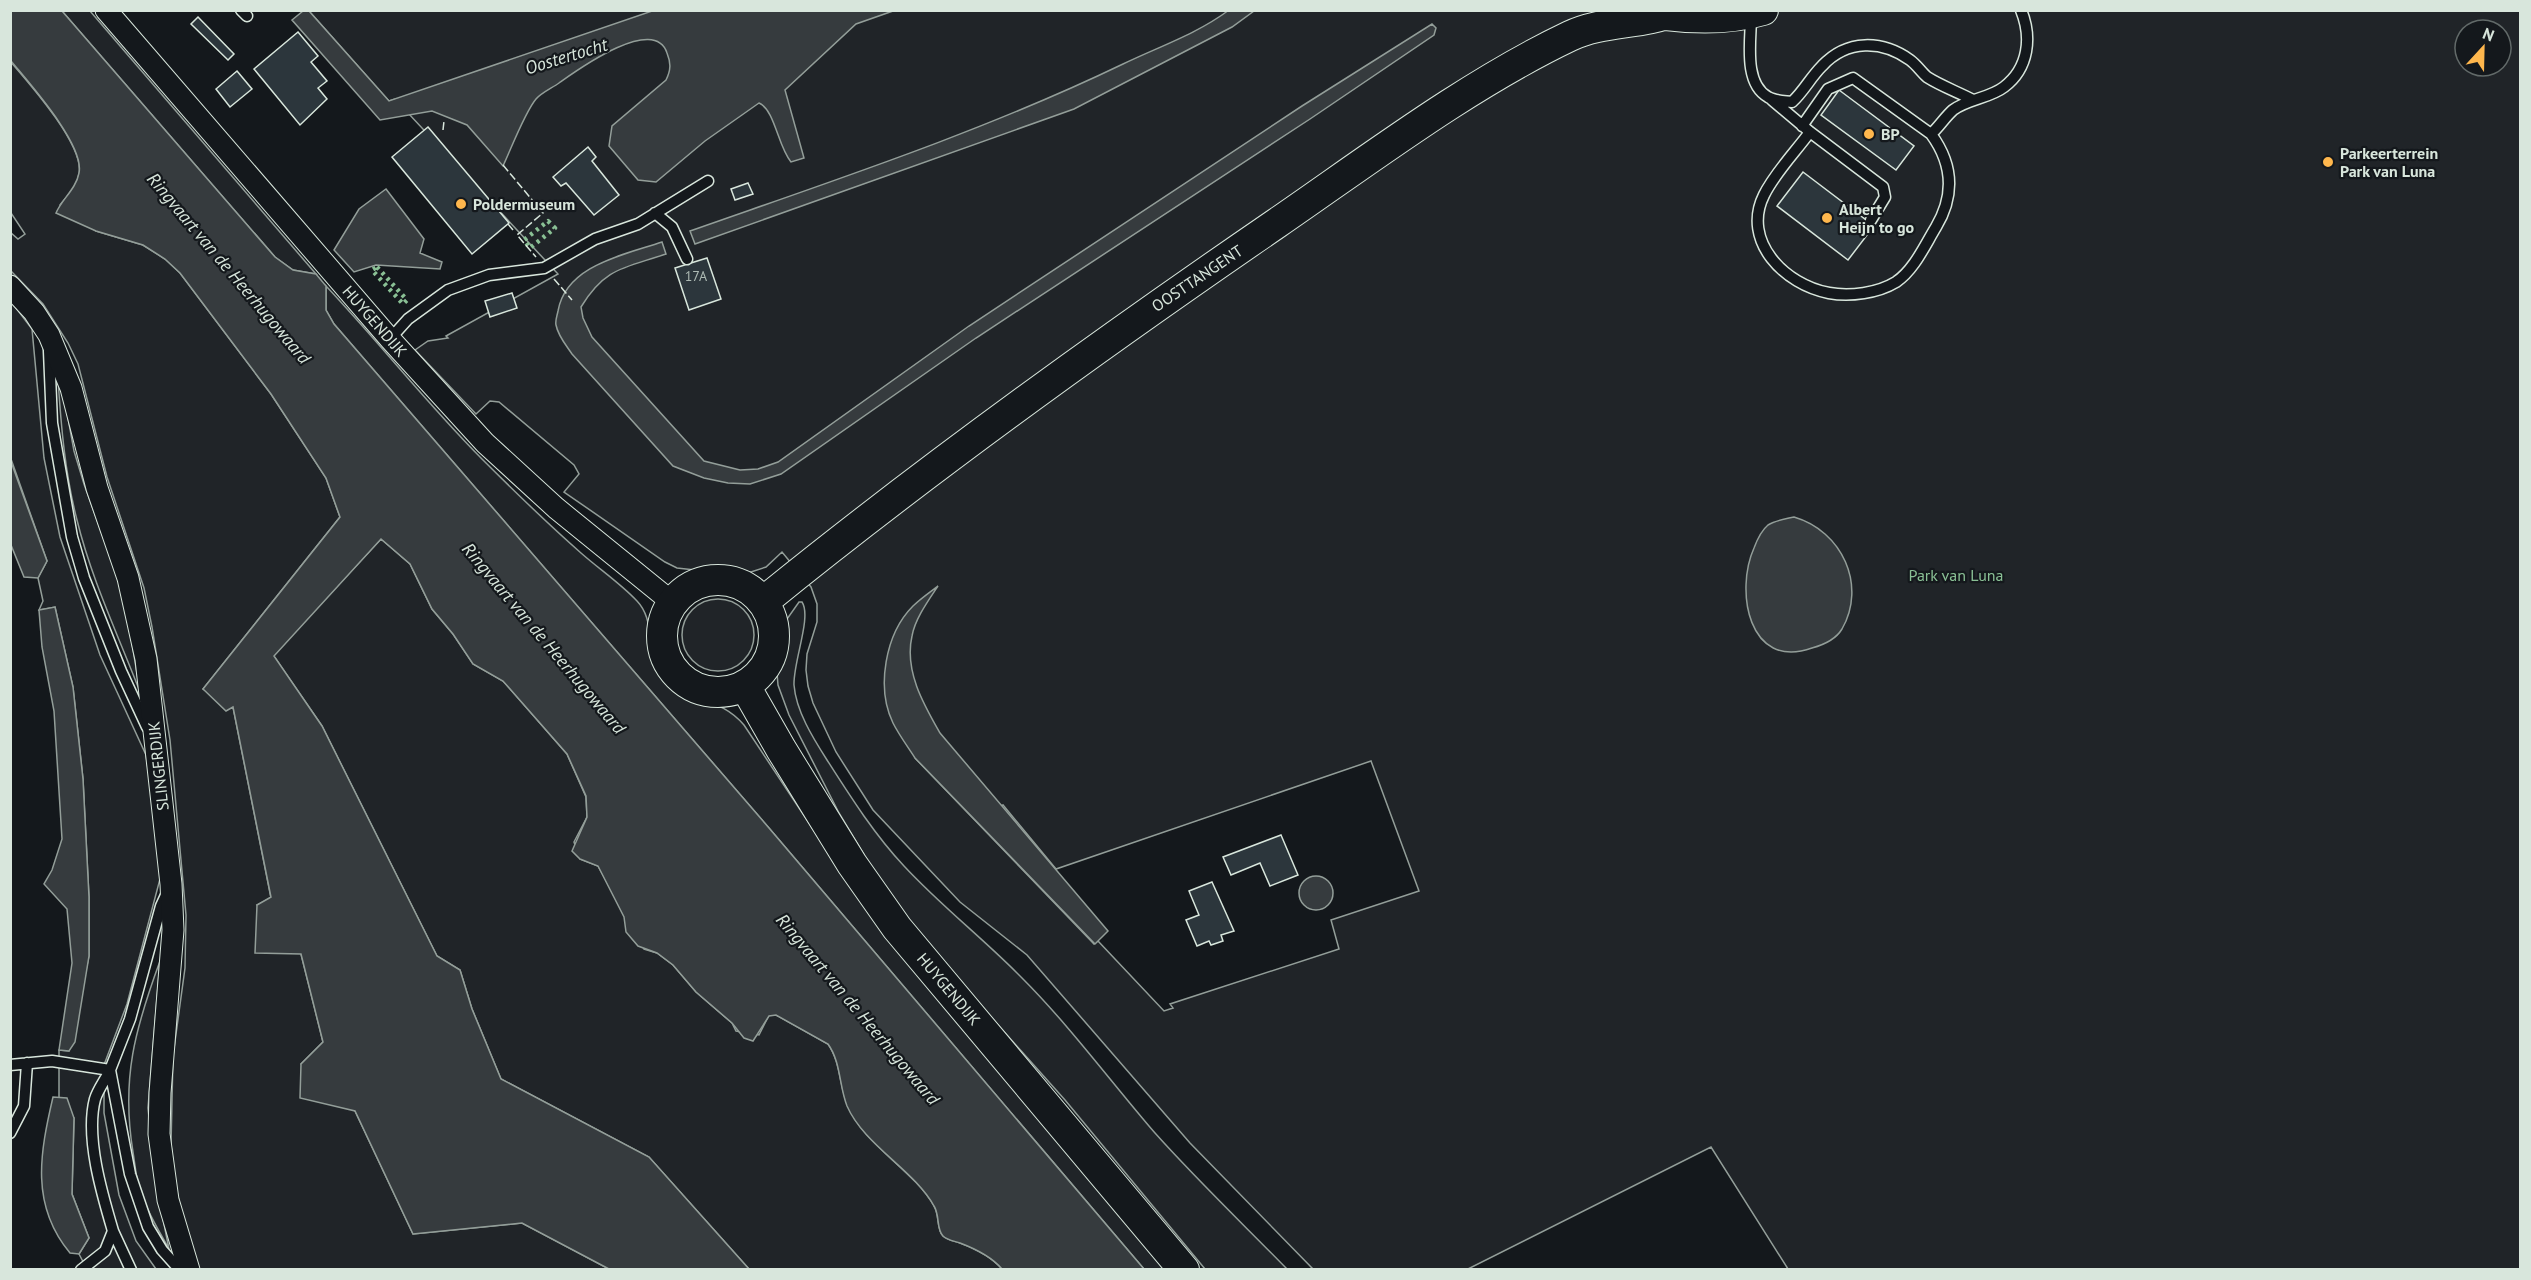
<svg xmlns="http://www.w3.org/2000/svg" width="2531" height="1280" viewBox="0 0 2531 1280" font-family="'PT Sans',sans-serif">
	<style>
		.green { fill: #202428; stroke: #939e99; stroke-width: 1.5; fill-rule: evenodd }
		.water { fill: #363b3e; stroke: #939e99; stroke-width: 1.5 }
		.building { fill: #2c363c; stroke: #d8e6dc; stroke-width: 1.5 }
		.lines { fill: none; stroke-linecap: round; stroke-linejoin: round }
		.lane-casing { stroke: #d8e6dc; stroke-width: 13 }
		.street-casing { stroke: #d8e6dc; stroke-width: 23 }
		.secondary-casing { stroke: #d8e6dc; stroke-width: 32 }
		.lane { stroke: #14181c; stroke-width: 10 }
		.street { stroke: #14181c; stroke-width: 21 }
		.secondary { stroke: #14181c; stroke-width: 30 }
		.hedge { stroke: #8ac095; stroke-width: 4.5; stroke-dasharray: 3 4.5; stroke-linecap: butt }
		.fence { stroke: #d8e6dc; stroke-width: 1.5; stroke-dasharray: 8 3; stroke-linecap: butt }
		.poi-dot { fill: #ffb74d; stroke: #14181c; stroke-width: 2 }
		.labels { text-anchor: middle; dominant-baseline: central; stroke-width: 4.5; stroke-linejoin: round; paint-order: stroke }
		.number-label { font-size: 14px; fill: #adbab4 }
		.poi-label { font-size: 16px; font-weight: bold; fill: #d8e6dc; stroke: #14181c; text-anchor: start }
		.street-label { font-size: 16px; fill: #d8e6dc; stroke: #14181c }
		.park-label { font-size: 16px; fill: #8ac095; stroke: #14181c }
		.water-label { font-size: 18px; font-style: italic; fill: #d8e6dc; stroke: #14181c }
	</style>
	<rect width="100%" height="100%" fill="#14181c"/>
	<path class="green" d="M 62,11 L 90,11 L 316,274 L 293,270 L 275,257 Z
		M 309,11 L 2520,11 L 2520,1269 L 1788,1269 L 1711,1147 L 1468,1269 L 1313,1269 L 1190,1143 L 1027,955 L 960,902 L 873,810 L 836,752 L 813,703 L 808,686 L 806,670 L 807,654 L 817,622 L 817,604 L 811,587 L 782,552 L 766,567 L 751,572 L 722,567 L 695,570 L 677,568 L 665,562 L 564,492 L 579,474 L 574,465 L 499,402 L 490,401 L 476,414 L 415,350 L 428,341 L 448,338 L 446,336 L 558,274 L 395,99 L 389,101 ZM 2465,30 L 2501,30 L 2501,66 L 2465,66 ZM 915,758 L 993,809 L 1003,805 L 1056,869 L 1371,761 L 1419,891 L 1331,920 L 1339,949 L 1170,1004 L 1173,1008 L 1164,1011 L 1098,941 L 1094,944 Z
		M 10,61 C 29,83 85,146 79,174 C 77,187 67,196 60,205 L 96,231 L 143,245 L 165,259 L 180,273 L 271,394 L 326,478 L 340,517 L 203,689 L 233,707 L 271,898 L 257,905 L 301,954 L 323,1042 L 301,1064 L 355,1111 L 413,1234 L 522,1223 L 609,1269 L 199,1269 L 185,1229 L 176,1187 L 171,1145 L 173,1056 L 185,968 L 186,915 L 170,740 L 152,627 L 144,588 L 107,477 L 78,364 L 68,343 L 43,304 L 11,271 L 11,233 L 18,239 L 25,234 L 11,213 Z
		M 326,286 C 379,342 427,404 482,459 C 514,491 547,523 581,553 C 599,569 620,583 637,601 C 658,623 642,655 671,683 C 694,705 719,696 744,725 L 852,888 L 1171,1269 L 1144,1269 L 769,828 L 334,324 L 326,310 Z
		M 10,300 L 32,329 L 44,458 L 60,537 L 100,655 L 146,755 L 159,844 L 160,879 L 127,1004 L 104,1065 L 104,1113 L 119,1195 L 136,1241 L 156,1269 L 87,1269 L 79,1254 L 89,1238 L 72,1194 L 74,1118 L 59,1098 L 59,1050 L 69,1051 L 89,956 L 89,897 L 83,779 L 73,687 L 55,607 L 39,610 L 43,601 L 38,578 L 47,561 L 11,459 Z
		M 58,379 L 64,396 L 74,451 L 84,484 L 124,595 L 140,692 C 118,635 91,578 77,520 C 65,474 61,425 58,379 Z
		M 381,539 L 410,564 L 432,609 L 453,634 L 473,664 L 503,681 L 567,754 L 586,797 L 587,817 L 574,842 L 580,859 L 598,866 L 644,949 L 657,953 L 673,965 L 696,992 L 732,1023 L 736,1031 L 759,1035 L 769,1015 L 776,1015 L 828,1044 C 841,1062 839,1086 848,1106 C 864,1145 914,1170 934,1206 C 940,1215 936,1229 943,1236 C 947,1240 954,1241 960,1243 C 976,1249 991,1256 1002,1269 L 749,1269 L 649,1157 L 501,1079 L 472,1009 L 460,970 L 437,956 L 322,726 L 273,655 Z
		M682 635a36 36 0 1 1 72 0a36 36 0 1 1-72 0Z
		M 799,602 L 802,602 C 812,617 793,662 794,685 C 796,711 813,738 827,760 C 850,796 874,834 904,866 C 941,906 984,939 1022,978 C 1070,1026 1111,1082 1155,1133 C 1197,1180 1243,1224 1287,1269 L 1205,1269 L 1065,1100 L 924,942 L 878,878 L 839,813 L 789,715 L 778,685 L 777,673 L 787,619 Z
		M 160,961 L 148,1108 L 155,1179 L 169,1249 C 158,1229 146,1210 139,1188 C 136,1177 135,1164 133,1152 C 121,1079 135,1029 160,961 Z"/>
	<path class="water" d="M 1229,10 L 1254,11 L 1232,27 L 1074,109 L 695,244 L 690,231 C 835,180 984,131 1123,64 C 1158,47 1197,34 1229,10 Z
		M 10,11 L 62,11 L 275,257 L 293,270 L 316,274 L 326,286 L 326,310 L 334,324 L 769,828 L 1144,1269 L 1002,1269 C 991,1256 976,1249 960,1243 C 954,1241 947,1240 943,1236 C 936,1229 940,1215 934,1206 C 914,1170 864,1145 847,1106 C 839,1086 841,1062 828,1044 L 776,1015 L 769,1016 L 753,1041 L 744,1038 L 732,1023 L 696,992 L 673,965 L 657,953 L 638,946 L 626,932 L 624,917 L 598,866 L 580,859 L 572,851 L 587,817 L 586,796 L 567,754 L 503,681 L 473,664 L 453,634 L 432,609 L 410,564 L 381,539 L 274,656 L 322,726 L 437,956 L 460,970 L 472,1009 L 501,1079 L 649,1157 L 749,1269 L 609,1269 L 522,1223 L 413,1234 L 355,1111 L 300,1098 L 301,1064 L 323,1042 L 301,954 L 255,953 L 257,905 L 271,897 L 233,707 L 226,711 L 203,689 L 340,517 L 326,478 L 271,394 L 180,273 L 165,259 L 143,245 L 96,231 L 56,213 C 62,199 76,189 79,173 C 85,145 29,83 11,61 Z
		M 303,11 L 309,11 L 389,101 L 652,11 L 893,11 L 856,24 L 785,90 L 804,158 L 791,162 C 778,147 775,110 759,103 L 705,141 L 656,182 L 638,180 L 609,146 L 612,126 L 666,80 C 671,70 671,63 667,53 C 654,14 576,71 559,83 C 552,88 541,93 536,99 C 525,112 511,149 503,166 L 467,125 L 432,111 L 380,120 L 292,20 Z
		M 1432,24 L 1436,28 L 1434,35 L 1310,119 L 976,338 L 781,474 L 750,484 L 728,483 L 704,478 L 673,466 L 572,354 C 566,345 558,336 556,325 C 555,321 557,316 558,311 C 566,265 624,255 662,242 L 666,254 C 625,268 605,267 581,307 L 583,318 L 592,337 L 704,461 L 740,470 L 758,469 L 778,462 L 969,326 L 1302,106 Z
		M 386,189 L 424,239 L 420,253 L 442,262 L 440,269 L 376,265 L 354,272 L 334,250 L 359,209 Z
		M 10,459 L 47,561 L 38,578 L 24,577 L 11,545 Z
		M 1794,517 C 1842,531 1867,585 1842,629 C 1836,639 1823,645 1812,648 C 1748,671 1735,590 1754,548 C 1757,540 1762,530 1768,525 C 1776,520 1786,519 1794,517 Z
		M 938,586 C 928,601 915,619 912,636 C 904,671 924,705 940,733 L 1108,931 L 1095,944 L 915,758 C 908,747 899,735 893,723 C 876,688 885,634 913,606 C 920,599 930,592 938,586 Z
		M 55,607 L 73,687 L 83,779 L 89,897 L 89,956 L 75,1042 L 69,1051 L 59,1050 L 72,963 L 67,909 L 44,884 L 52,870 L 62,839 L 54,711 L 42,647 L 39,610 Z
		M1299 893a17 17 0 1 1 34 0a17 17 0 1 1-34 0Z
		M 53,1097 L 67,1098 L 74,1118 L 72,1194 L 89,1238 L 79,1254 L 70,1253 C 30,1205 40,1153 53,1097 Z"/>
	<path class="building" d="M 198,17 L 234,54 L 228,60 L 191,24 Z
		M 298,32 L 318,56 L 311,62 L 327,81 L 318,88 L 327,99 L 300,125 L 254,69 Z
		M 237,71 L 252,89 L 230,107 L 216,89 Z
		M 1839,90 L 1914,146 L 1896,170 L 1821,115 Z
		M 428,127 L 509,223 L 472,254 L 392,157 Z
		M 588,147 L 596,157 L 592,161 L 619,195 L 594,215 L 566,183 L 561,186 L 553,177 Z
		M 1803,172 L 1874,226 L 1848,260 L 1777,206 Z
		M 748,183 L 753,194 L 735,200 L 731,189 Z
		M 707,258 L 721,299 L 689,310 L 675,268 Z
		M 512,293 L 517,308 L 490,317 L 485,301 Z
		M 1281,835 L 1298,875 L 1270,886 L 1260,863 L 1231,875 L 1223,857 Z
		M 1212,882 L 1234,931 L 1221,935 L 1223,941 L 1211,945 L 1209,941 L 1197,946 L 1186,920 L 1199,915 L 1189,891 Z"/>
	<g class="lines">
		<defs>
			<path id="lane" d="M 241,10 L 247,16
				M 1751,16 C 1751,40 1743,83 1768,97 C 1774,101 1784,101 1792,102 C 1804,91 1810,78 1822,66 C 1847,39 1882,40 1910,60 C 1917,65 1921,72 1927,77 C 1941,86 1958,92 1973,100
				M 1772,100 L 1810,132 L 1883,187 L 1885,197 L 1871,220
				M 1802,126 L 1828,89 L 1853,78 L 1931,134 C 1953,164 1955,195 1936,227 C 1925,245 1914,270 1896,282 C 1878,293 1850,297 1829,293 C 1785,285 1741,241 1764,195 C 1774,174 1796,151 1810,132
				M 1931,134 C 1939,127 1945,117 1953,110 C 1968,99 1990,98 2004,87 C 2029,68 2032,37 2021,10
				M 655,213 L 672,227 L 687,259
				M 390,339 L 408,319 L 448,290 L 489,275 L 544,268 L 595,239 L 638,224 L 708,181
				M 49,351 L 52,423 L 72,537 L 84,578 L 121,671 L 147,727
				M 167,893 L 161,906 L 130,1019 L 110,1070 L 130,1174 L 148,1227 L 162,1250 L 180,1270
				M 10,1065 L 52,1061 L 110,1070 C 106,1079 98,1089 95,1099 C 85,1137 102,1194 113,1231 L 105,1251 L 81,1270
				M 10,1133 L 24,1106 L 27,1063
				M 113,1231 L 131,1270"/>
			<path id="street" d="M 106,10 L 390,339 L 485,443 L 556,508 L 673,603
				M 10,286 L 34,312 L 49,335 L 71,388 L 97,488 L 128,578 L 146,659 L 171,884 L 173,930 L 160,1093 L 159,1134 L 168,1200 L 189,1270"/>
			<path id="secondary" d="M 1666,15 C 1698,19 1732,19 1763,10
				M662 636a56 56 0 1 1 112 0a56 56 0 1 1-112 0Z
				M 763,602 C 928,468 1102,343 1277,223 C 1370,159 1469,84 1570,36 C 1604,20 1643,25 1677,10
				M 745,686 L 781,749 L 852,864 L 897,928 L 1184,1270"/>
		</defs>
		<use href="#lane" class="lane-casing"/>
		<use href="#street" class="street-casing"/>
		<use href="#secondary" class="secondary-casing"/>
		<use href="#lane" class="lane"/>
		<use href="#street" class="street"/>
		<use href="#secondary" class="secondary"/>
		<path class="hedge" d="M 548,221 L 555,228 L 530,248 L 524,240 Z
			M 377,267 L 407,300 L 403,304 L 372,270 Z"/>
		<path class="fence" d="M 443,130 L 444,121
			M 503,165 L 543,213 L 517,235 L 536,257
			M 508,224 L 513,230
			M 554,279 L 572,300"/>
	</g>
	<g class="poi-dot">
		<circle cx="1869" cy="134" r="6"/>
		<circle cx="2328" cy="162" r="6"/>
		<circle cx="461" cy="204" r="6"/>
		<circle cx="1827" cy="218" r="6"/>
	</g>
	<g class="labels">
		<g class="number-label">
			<text x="696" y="276">17A</text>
		</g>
		<g class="poi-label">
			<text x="1881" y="134">BP</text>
			<text x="2340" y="153">Parkeerterrein<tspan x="2340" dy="18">Park van Luna</tspan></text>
			<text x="473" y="204">Poldermuseum</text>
			<text x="1839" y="209">Albert<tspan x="1839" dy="18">Heijn to go</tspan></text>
		</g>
		<g class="street-label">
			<text transform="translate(1197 278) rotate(-34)">OOSTTANGENT</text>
			<text transform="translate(375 321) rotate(49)">HUYGENDIJK</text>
			<text transform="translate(158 766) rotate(-96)">SLINGERDIJK</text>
			<text transform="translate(949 989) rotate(50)">HUYGENDIJK</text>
		</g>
		<g class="park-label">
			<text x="1956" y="575">Park van Luna</text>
		</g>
		<g class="water-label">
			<text transform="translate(566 56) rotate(-17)">Oostertocht</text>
			<text transform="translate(229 268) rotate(50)">Ringvaart van de Heerhugowaard</text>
			<text transform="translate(544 638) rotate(50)">Ringvaart van de Heerhugowaard</text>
			<text transform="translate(858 1009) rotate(50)">Ringvaart van de Heerhugowaard</text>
		</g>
	</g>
	<rect width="2531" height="1280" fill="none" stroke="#d8e6dc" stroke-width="24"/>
	<g transform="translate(2483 48) rotate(22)"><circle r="28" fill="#14181c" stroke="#626a69" stroke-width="1.5"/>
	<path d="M0-4.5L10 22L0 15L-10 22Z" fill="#ffb74d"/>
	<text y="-9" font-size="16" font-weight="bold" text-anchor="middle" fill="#d8e6dc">N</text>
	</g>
</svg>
